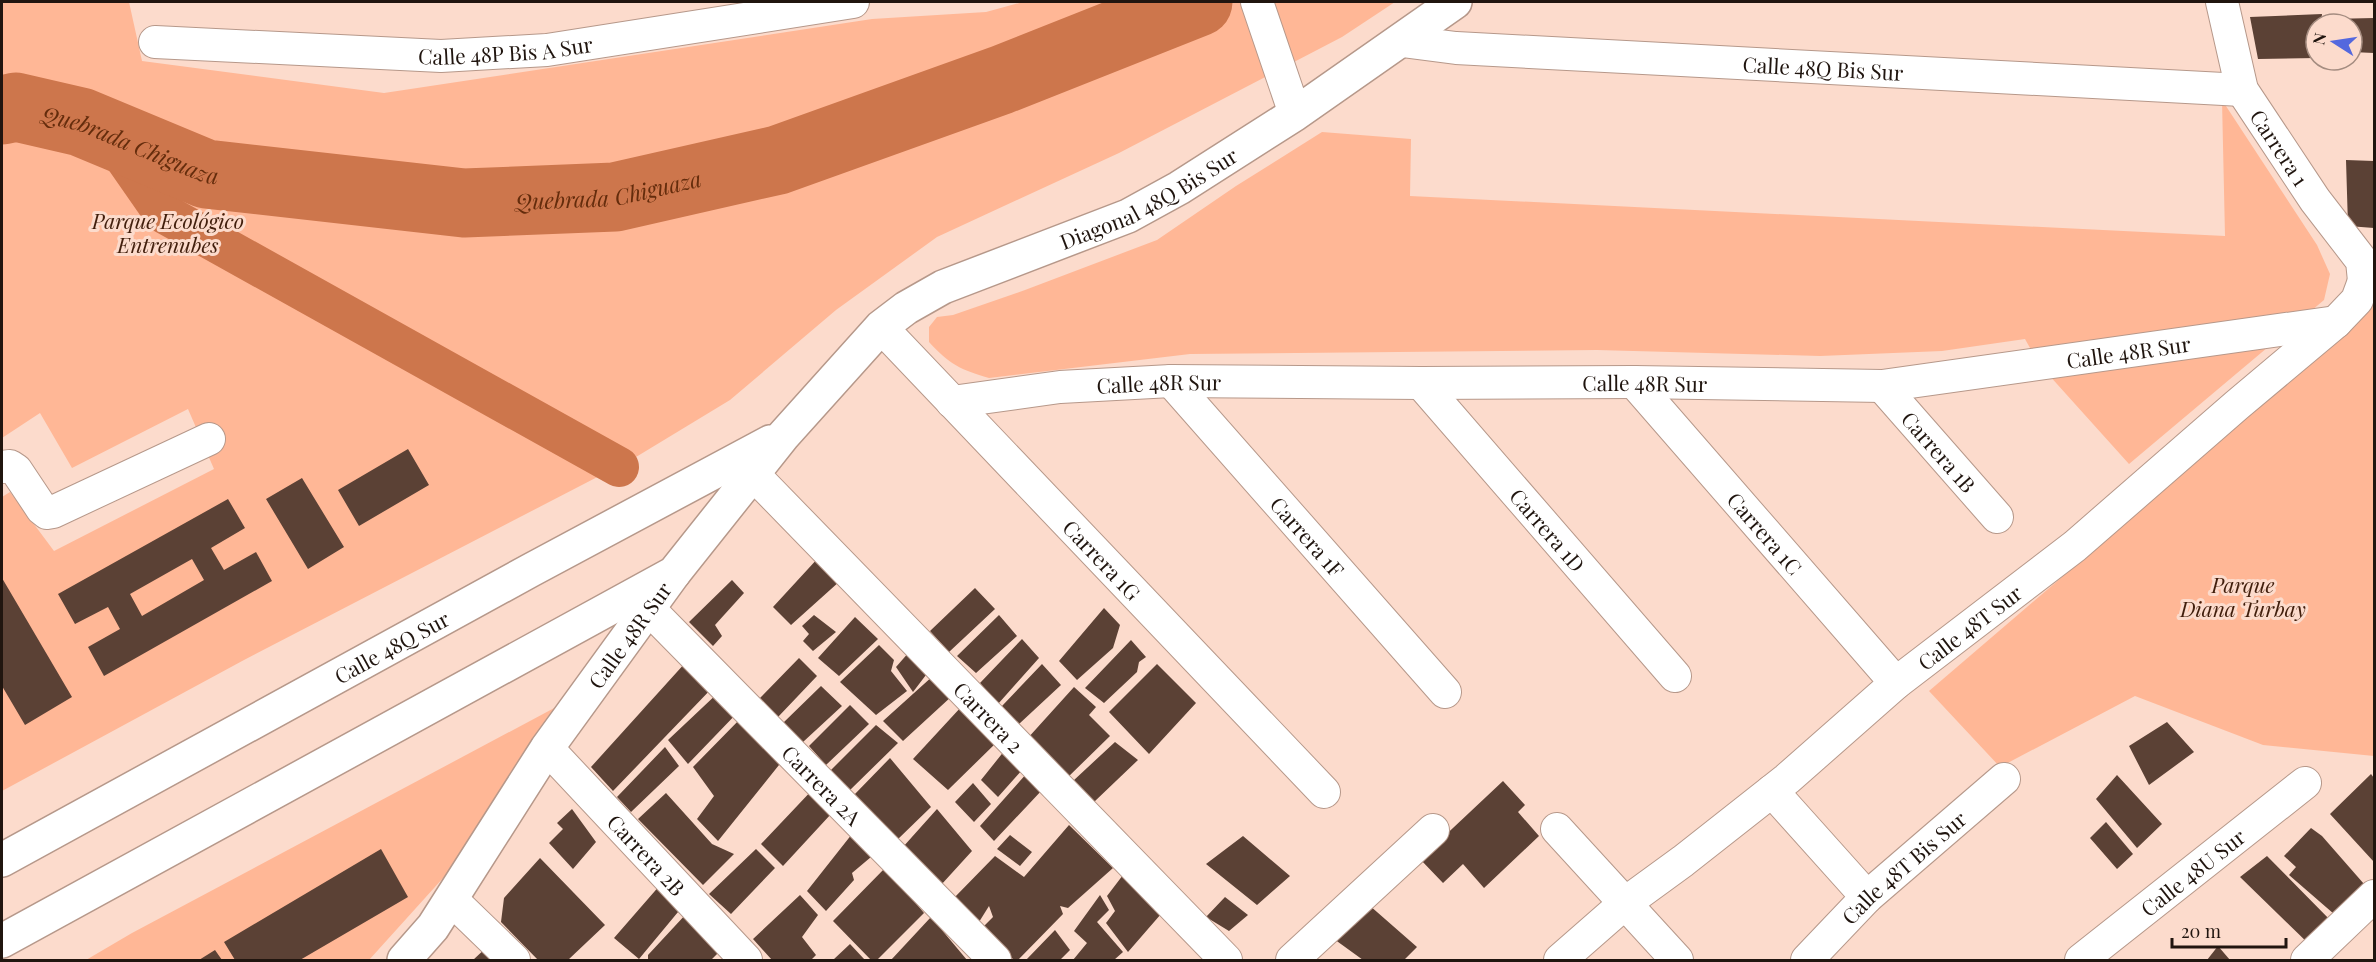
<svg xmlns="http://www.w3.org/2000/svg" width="2376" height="962" viewBox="0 0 2376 962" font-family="'Playfair Display',serif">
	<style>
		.green { fill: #ffb796 }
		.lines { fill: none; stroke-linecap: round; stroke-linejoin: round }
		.canal { stroke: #cd764c; stroke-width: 40 }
		.river { stroke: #cd764c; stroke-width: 69 }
		.building { fill: #5b4135; fill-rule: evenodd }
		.minor-casing { stroke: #b6988a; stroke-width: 34 }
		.tertiary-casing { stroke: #b6988a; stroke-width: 36 }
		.secondary-casing { stroke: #b6988a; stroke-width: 36 }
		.minor { stroke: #fff; stroke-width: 32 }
		.tertiary { stroke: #fff; stroke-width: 33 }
		.secondary { stroke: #fff; stroke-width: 33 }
		.labels { text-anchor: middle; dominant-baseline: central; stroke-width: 6; stroke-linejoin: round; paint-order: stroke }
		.street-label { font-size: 21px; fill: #20150f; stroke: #fcdbcc }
		.park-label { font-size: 21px; font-style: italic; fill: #411e0c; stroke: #fcdbcc }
		.water-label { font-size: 22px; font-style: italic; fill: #642c0c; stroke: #fcdbcc }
	</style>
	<rect width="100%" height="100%" fill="#fcdbcc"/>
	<path class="green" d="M 2,2 L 129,2 L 142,61 L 384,93 L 872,19 L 986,12 L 1023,2 L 1395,2 L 1342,37 L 1119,153 L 937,237 L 836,310 L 730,400 L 636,457 L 244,660 L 2,791 L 2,497 L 10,492 L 54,551 L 214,469 L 188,409 L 72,468 L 40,413 L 2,438 Z
		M 2222,100 L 2317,245 L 2330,274 L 2324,300 L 2129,464 L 2039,364 L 2025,339 L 1942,351 L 1820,356 L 1597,350 L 1190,354 L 989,378 C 961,370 949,364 929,342 L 929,327 L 937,317 L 953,315 L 1025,290 L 1157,240 L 1236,186 L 1322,132 L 1411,139 L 1410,196 L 2225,236 Z
		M 2374,303 L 2374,756 L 2263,745 L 2135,696 L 2000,767 L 1929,691 L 2201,458 Z
		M 558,706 L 453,867 L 369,960 L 86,960 L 132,933 Z"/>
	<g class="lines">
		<path class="canal" d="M 108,134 L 163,213 L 619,467"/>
		<path class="river" id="s1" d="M 2,110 L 16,107 L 81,122 L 206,174 L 464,203 L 615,197 L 778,160 L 1001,80 L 1198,2"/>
	</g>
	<path class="building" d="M 2322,14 L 2321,24 L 2316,24 L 2316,58 L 2258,59 L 2250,17 Z
		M 2374,18 L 2374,53 L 2352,52 L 2352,24 L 2331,24 L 2330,19 Z
		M 2346,160 L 2374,161 L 2374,228 L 2348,226 Z
		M 408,449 L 429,485 L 359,526 L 338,490 Z
		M 302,478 L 344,547 L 308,569 L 266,499 Z
		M 228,499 L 245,528 L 211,548 L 224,570 L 256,552 L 272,581 L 104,676 L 88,647 L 120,629 L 108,607 L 75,624 L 58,594 ZM 192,559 L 204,580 L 142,616 L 130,594 Z
		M 819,557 L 840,581 L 791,625 L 773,607 Z
		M 2,578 L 72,697 L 25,725 L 2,686 Z
		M 732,580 L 744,593 L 715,625 L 722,636 L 713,646 L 689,622 Z
		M 975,588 L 995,609 L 949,652 L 930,631 Z
		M 1104,608 L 1120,625 L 1113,648 L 1077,680 L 1059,661 Z
		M 814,615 L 836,632 L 813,651 L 803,641 L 809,634 L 802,626 Z
		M 999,615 L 1017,636 L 976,673 L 957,656 Z
		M 855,617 L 878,639 L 839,676 L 818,658 Z
		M 1022,639 L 1039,658 L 998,704 L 980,683 Z
		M 1131,640 L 1146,657 L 1139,662 L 1137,672 L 1104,703 L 1085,688 Z
		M 879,645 L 894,660 L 891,671 L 907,691 L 876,715 L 840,682 Z
		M 910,651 L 929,671 L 913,692 L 896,667 Z
		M 799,658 L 817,676 L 778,717 L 760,698 Z
		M 686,662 L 715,685 L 613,791 L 591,767 Z
		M 1042,664 L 1061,685 L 1019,724 L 1002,706 Z
		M 1157,664 L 1196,703 L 1149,754 L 1109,712 Z
		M 934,675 L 952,696 L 903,741 L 883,721 Z
		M 821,686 L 842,706 L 803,742 L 783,723 Z
		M 1074,687 L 1096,707 L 1089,715 L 1110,736 L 1065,780 L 1027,739 Z
		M 720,691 L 740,710 L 688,764 L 668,740 Z
		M 850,705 L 869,724 L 826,765 L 809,746 Z
		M 962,706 L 997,742 L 948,790 L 913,759 Z
		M 742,717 L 783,760 L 718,841 L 697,819 L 714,796 L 693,767 Z
		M 2167,722 L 2194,752 L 2149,785 L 2129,746 Z
		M 876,725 L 898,743 L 848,792 L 831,770 Z
		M 1115,742 L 1138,760 L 1094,802 L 1073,781 Z
		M 665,747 L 679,766 L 631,812 L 617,797 Z
		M 1005,750 L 1023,769 L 998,797 L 981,780 Z
		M 890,758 L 931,807 L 896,841 L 854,795 Z
		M 1027,773 L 1043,789 L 994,841 L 980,826 Z
		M 2371,774 L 2374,778 L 2374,862 L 2330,814 Z
		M 2117,775 L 2162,824 L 2137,848 L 2096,799 Z
		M 1503,781 L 1525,805 L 1518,812 L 1539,836 L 1484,888 L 1463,864 L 1443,883 L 1420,859 Z
		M 973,783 L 991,804 L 974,822 L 955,802 Z
		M 815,787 L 831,814 L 783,866 L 761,844 Z
		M 666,793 L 712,844 L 734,854 L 703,885 L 638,819 Z
		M 572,809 L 596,842 L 573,869 L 549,843 L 563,829 L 557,823 Z
		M 937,809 L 972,851 L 941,885 L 903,847 Z
		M 2106,822 L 2133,854 L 2117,869 L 2090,838 Z
		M 1069,825 L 1113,868 L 1068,908 L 1060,906 L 1063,914 L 1018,960 L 1014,960 L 981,929 L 993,917 L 989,906 L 979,922 L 953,899 L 995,856 L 1024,877 Z
		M 2311,828 L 2322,836 L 2364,884 L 2334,914 L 2289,875 L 2296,867 L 2284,856 Z
		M 852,834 L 871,857 L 852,873 L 854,880 L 826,911 L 807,891 Z
		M 1010,835 L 1032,852 L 1020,866 L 997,849 Z
		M 1243,836 L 1290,876 L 1257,905 L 1206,864 Z
		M 381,849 L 408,897 L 300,960 L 235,960 L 224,942 Z
		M 756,849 L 775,868 L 731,914 L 709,894 Z
		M 2267,856 L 2335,925 L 2313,948 L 2240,877 Z
		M 540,858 L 605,925 L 568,960 L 538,960 L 501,922 L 504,898 Z
		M 886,867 L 924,913 L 877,960 L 871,960 L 833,921 Z
		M 1123,875 L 1161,914 L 1128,952 L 1106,923 L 1115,911 L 1107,896 Z
		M 661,884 L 683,906 L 639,959 L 614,938 Z
		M 800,895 L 818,915 L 802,937 L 816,955 L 811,960 L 772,960 L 753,939 Z
		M 1100,895 L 1109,910 L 1097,922 L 1123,952 L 1114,960 L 1073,960 L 1087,943 L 1074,931 Z
		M 1225,897 L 1248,915 L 1229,931 L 1206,917 Z
		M 1361,898 L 1417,947 L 1404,960 L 1363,960 L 1334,939 Z
		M 687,913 L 724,947 L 711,960 L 648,960 L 648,955 Z
		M 931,917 L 967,960 L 891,960 Z
		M 1055,930 L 1070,950 L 1060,960 L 1026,960 Z
		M 850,944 L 865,960 L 833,960 Z
		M 488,946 L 503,960 L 473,960 Z
		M 2218,946 L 2230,960 L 2207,960 Z
		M 215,950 L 222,960 L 199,960 Z"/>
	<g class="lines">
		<defs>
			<g id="minor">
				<path d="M 1257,2 L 1295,114"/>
				<path id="s2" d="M 2222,2 L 2242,90 L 2315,200 L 2362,261 L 2364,281"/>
				<path id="s3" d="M 1402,41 L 1456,48 L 2242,90"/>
				<path id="s4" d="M 155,42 L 441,56 L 547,50 L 853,2"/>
				<path id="s5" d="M 881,327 L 1324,792"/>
				<path id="s6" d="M 1171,381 L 1445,692"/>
				<path id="s7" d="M 1634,382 L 1896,683"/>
				<path id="s8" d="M 1421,383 L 1675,676"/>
				<path id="s9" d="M 1882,386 L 1997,517"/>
				<path id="s10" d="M 952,402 L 1060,387 L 1171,381 L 1421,383 L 1634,382 L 1882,386 L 2336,322"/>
				<path d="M 2,467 L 10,466 L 16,470 L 42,509 L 47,513 L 53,512 L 209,439"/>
				<path id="s11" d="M 752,473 L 1226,960"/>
				<path id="s12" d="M 648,608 L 995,960"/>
				<path id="s13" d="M 547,748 L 746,960"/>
				<path d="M 1772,791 L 1867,897"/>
				<path d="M 1557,829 L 1677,960"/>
				<path d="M 452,900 L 514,960"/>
				<path d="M 1292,960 L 1433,830"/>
				<path id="s14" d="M 1560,960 L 1624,904 L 1683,861 L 1787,779 L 1896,683 L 2075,546 L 2237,405 L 2336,322 L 2357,300 L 2364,281"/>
				<path id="s15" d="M 1807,960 L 1867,897 L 2004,779"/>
				<path id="s16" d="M 2081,960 L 2305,783"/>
				<path d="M 2307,960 L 2374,896"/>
			</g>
			<g id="tertiary">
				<path id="s17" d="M 404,960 L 433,927 L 547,748 L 674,573"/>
			</g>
			<g id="secondary">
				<path id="s18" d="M 2,860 L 531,570 L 770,442"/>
				<path id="s19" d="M 2,941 L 674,573 L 783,436 L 881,327 L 906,308 L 943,287 L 1128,216 L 1179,188 L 1295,114 L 1455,2"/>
			</g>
		</defs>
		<use href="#minor" class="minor-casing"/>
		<use href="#tertiary" class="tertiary-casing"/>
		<use href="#secondary" class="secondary-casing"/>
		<use href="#minor" class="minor"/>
		<use href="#tertiary" class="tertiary"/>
		<use href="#secondary" class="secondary"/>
	</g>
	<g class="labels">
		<g class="street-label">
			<text stroke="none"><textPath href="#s4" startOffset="351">Calle 48P Bis A Sur</textPath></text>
			<text stroke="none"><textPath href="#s3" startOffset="422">Calle 48Q Bis Sur</textPath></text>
			<text stroke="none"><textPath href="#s2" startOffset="159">Carrera 1</textPath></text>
			<text stroke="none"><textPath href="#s19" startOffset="1386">Diagonal 48Q Bis Sur</textPath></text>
			<text stroke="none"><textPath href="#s10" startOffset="1180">Calle 48R Sur</textPath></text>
			<text stroke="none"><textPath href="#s10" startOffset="208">Calle 48R Sur</textPath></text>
			<text stroke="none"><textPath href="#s10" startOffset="694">Calle 48R Sur</textPath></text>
			<text stroke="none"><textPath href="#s9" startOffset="87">Carrera 1B</textPath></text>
			<text stroke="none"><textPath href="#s8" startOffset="194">Carrera 1D</textPath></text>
			<text stroke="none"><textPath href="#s7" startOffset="200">Carrera 1C</textPath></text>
			<text stroke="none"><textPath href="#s6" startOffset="207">Carrera 1F</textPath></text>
			<text stroke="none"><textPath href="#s5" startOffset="321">Carrera 1G</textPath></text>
			<text stroke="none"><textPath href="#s14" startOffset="528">Calle 48T Sur</textPath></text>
			<text stroke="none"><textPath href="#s17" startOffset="396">Calle 48R Sur</textPath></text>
			<text stroke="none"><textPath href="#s18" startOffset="444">Calle 48Q Sur</textPath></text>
			<text stroke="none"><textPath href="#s11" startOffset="340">Carrera 2</textPath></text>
			<text stroke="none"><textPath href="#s12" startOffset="248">Carrera 2A</textPath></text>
			<text stroke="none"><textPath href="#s13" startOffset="146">Carrera 2B</textPath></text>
			<text stroke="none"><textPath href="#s15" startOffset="134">Calle 48T Bis Sur</textPath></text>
			<text stroke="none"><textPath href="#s16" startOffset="142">Calle 48U Sur</textPath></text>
		</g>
		<g class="park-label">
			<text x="168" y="220">Parque Ecológico<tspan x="168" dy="24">Entrenubes</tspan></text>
			<text x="2243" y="584">Parque<tspan x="2243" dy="24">Diana Turbay</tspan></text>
		</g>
		<g class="water-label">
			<text stroke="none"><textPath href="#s1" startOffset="135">Quebrada Chiguaza</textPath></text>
			<text stroke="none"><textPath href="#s1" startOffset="621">Quebrada Chiguaza</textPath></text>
		</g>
	</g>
	<rect width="2376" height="962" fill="none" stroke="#20150f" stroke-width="6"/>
	<g transform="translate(2334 42) rotate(282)"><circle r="28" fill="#fcdbcc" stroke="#a48c80" stroke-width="1.5"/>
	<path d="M0-4.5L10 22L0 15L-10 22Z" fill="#5468de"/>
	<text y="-9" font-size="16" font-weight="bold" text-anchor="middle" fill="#20150f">N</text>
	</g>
	<path d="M2172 938v9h114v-9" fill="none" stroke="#20150f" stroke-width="3"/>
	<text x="2181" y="938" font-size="18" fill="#20150f" stroke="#fcdbcc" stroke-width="4.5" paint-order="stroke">20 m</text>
</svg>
